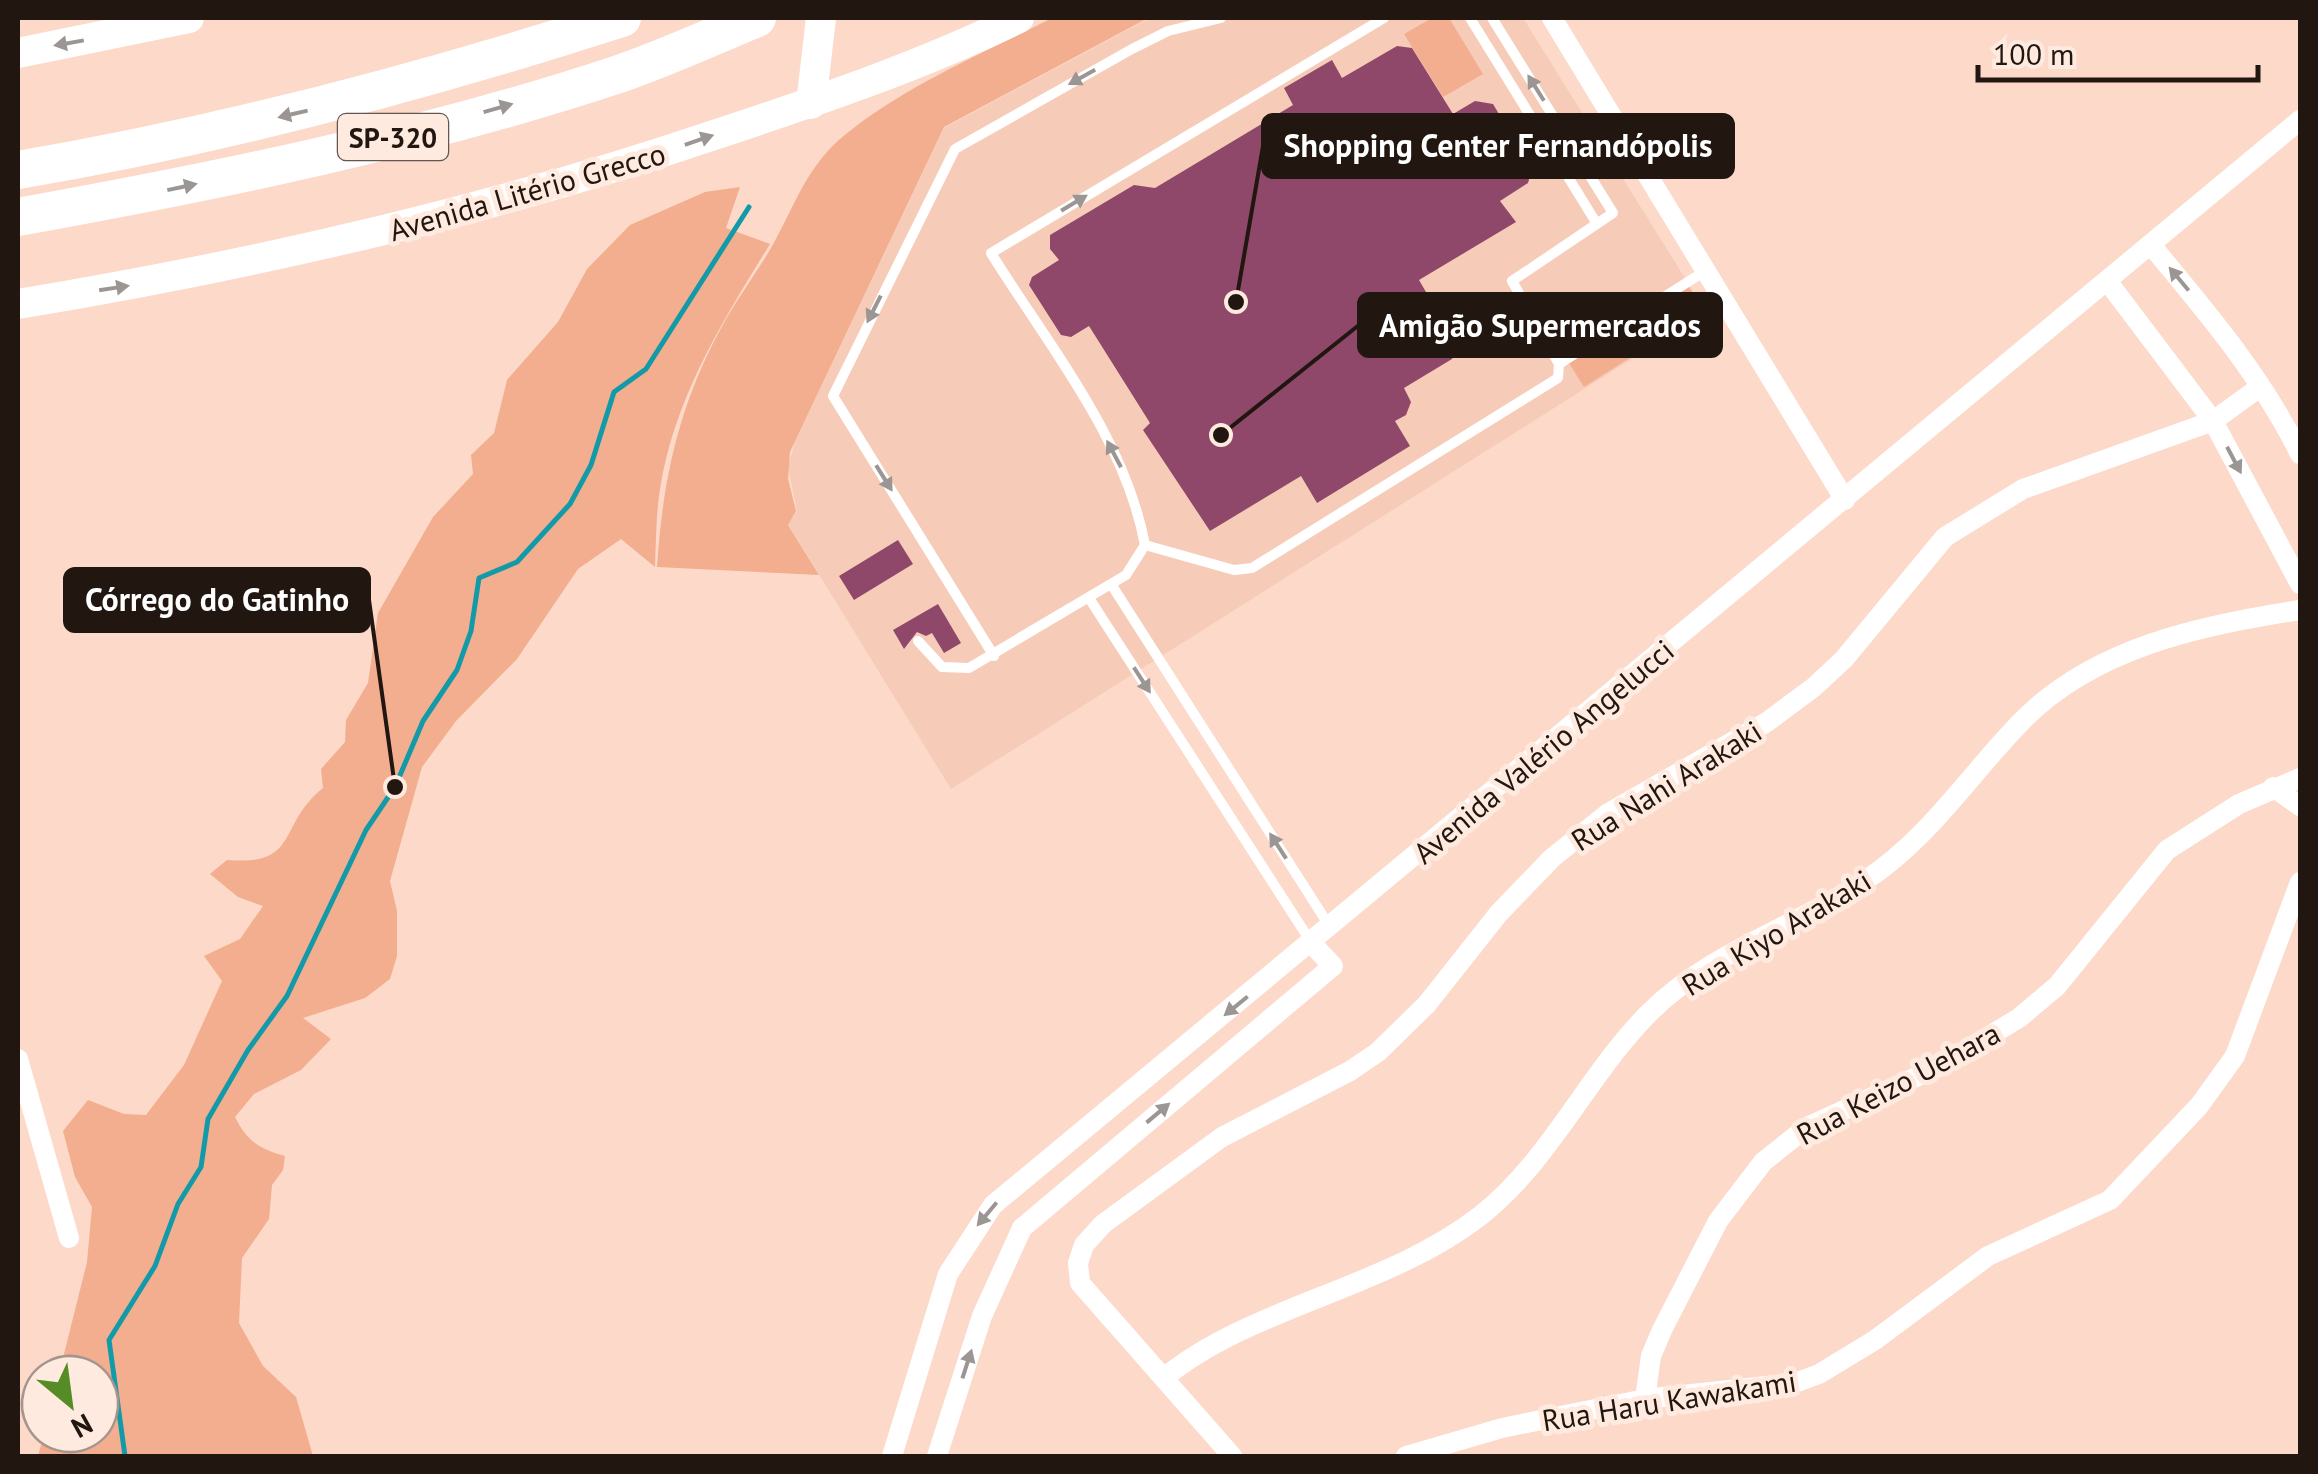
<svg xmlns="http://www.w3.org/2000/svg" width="2318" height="1474" viewBox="0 0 2318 1474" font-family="'PT Sans',sans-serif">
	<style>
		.built { fill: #f6ccb9 }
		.green { fill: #f2ae8f }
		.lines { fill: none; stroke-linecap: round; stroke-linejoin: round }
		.stream { stroke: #139aa8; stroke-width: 5 }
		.building { fill: #8f486a }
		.lane { stroke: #fff; stroke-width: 10 }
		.street { stroke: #fff; stroke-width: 20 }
		.secondary { stroke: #fff; stroke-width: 30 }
		.highway { stroke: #fff; stroke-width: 38 }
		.oneway { fill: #9b9693 }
		.labels { text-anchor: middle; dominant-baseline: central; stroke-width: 10; stroke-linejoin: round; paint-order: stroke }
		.shield { fill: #ffeae0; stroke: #64564e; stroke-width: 2.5 }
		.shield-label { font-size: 28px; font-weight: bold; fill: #211610 }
		.street-label { font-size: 30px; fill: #211610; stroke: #ffeae0 }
		.leader { fill: none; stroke: #211610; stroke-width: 4 }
		.callout-dot { fill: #211610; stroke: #ffeae0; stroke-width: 4 }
		.callout { fill: #211610; stroke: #211610; stroke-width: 4 }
		.callout-label { font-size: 32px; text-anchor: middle; font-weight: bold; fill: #fff }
	</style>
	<rect width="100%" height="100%" fill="#fcd9c9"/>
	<path class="built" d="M 1150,18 L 1523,18 L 1706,312 L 951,789 L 788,524 L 797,511 L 788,467 L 795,442 L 944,128 Z"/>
	<path class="green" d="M 1052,18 L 1148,18 L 944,127 L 790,452 L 788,479 L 796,511 L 788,525 L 819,575 L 657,567 C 663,476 680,400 726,319 C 740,295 757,272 771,248 C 795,206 806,166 846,134 C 907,85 982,54 1052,18 Z
		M 1432,18 L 1449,18 L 1483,74 L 1443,97 L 1404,34 Z
		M 740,187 L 726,228 L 770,244 C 723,320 674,399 660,489 C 656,514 656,541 655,567 L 621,539 L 578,569 L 517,659 L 456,721 L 422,767 L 390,881 L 397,911 L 397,956 L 390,979 L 365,998 L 303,1018 L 331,1039 L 301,1070 L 254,1094 L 235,1117 C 247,1141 259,1149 285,1156 L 283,1170 L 272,1185 L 269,1219 L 242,1258 L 239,1323 L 263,1366 L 296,1397 L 313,1456 L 38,1456 L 44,1434 L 100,1434 L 100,1374 L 59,1374 L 87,1262 L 92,1207 L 75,1177 L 63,1131 L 88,1100 L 124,1114 L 146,1115 L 184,1065 L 222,981 L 204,956 L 240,939 L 263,906 L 238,897 L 210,874 L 227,860 C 301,866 276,826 323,788 L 321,769 L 345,742 L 346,720 L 368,683 L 378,613 L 433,517 L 473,474 L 471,455 L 494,433 L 507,380 L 558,322 L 587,269 L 630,225 L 705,192 Z
		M 1687,284 L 1704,311 L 1584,387 L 1567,360 Z"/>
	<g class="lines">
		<path class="stream" d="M 125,1456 L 109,1340 L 155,1266 L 178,1204 L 201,1167 L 208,1119 L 248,1050 L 287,996 L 366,830 L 395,787 L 423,721 L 457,670 L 471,631 L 479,578 L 517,562 L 570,504 L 591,465 L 614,392 L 646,369 L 749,207"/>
	</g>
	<path class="building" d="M 1397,46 L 1412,48 L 1453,114 L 1475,101 L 1493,104 L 1532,169 L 1528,183 L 1500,201 L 1516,222 L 1419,280 L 1457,345 L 1452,359 L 1404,388 L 1411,402 L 1406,415 L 1395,421 L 1410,446 L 1317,503 L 1301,476 L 1210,531 L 1143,430 L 1150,423 L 1089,326 L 1071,337 L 1061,335 L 1029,285 L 1032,277 L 1059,260 L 1050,249 L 1050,235 L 1134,185 L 1155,188 L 1293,105 L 1284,88 L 1332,60 L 1342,78 Z
		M 898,540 L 913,564 L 854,600 L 839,576 Z
		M 938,604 L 961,643 L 944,653 L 932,633 L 926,636 L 917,632 L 904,649 L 893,630 Z"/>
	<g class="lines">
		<path class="lane" d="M 1470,18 L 1597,224
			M 1559,364 L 1705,271
			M 1145,545 L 1234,570 L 1252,568 L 1558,378 L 1559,364 L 1512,281 L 1613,213 L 1492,18
			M 1111,584 L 1330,927
			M 1089,598 L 1311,942
			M 918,641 L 942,667 L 969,668 L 1126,575 L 1145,545 C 1125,437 1048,345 991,253 L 1384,18
			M 994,656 L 833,396 L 955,149 L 1132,49 L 1168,31 L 1221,18"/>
		<path class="street" d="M 1552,18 L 1845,500
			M 2151,245 C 2206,311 2262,377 2300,454
			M 2108,282 L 2213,421 L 2300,584
			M 2273,787 L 2300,806
			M 18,1059 L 69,1238
			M 1165,1377 C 1252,1306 1386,1289 1480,1216 C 1551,1160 1586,1077 1648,1014 C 1710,951 1795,928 1866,880 C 1928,839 1968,777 2019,724 C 2091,648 2201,625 2300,610
			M 1645,1399 L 1651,1356 L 1662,1330 L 1718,1221 L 1763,1162 L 1807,1127 L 1938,1067 L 2019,1018 L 2057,986 L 2167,850 L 2239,804 L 2300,778
			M 892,1456 L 948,1274 L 993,1205 L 2300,120
			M 937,1456 L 982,1316 L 1022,1228 L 1333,966 L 1312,944
			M 1232,1456 L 1080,1283 L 1078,1263 L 1084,1245 L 1103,1224 L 1222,1137 L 1350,1071 L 1378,1052 L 1427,1004 L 1499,913 L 1552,858 L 1607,814 L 1767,722 L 1814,687 L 1844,659 L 1945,537 L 2023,489 L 2213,421 L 2260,387
			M 1406,1456 L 1502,1428 L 1645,1399 L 1795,1383 L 1819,1374 L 1875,1340 L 1988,1256 L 2110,1200 L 2199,1106 L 2235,1056 L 2300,882"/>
		<path class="secondary" d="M 18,53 L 189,18
			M 811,104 L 821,18
			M 18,304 C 253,265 482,213 708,137 C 814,102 919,67 1019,18"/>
		<path class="highway" d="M 18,170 C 224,135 423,82 622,18
			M 18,217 C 218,181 422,139 616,75 C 664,59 711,37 757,18"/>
	</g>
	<defs><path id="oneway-solid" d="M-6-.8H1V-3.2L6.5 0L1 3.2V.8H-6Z" transform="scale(2.5)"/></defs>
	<g class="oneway">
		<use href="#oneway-solid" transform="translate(69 43) rotate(170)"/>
		<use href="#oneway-solid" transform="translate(1082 77) rotate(151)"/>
		<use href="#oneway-solid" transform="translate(1536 88) rotate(-122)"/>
		<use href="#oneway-solid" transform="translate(498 108) rotate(-16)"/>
		<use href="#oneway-solid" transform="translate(293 114) rotate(167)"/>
		<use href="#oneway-solid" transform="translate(699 140) rotate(-19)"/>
		<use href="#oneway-solid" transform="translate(182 187) rotate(-12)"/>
		<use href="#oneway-solid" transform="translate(1074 203) rotate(-31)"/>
		<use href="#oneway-solid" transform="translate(2179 279) rotate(-130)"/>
		<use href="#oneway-solid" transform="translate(114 288) rotate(-9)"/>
		<use href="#oneway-solid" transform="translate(874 309) rotate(117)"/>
		<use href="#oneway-solid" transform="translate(1114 454) rotate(-118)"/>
		<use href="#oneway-solid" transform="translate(2234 460) rotate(62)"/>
		<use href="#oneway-solid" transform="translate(884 478) rotate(58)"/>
		<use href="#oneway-solid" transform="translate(1142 680) rotate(57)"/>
		<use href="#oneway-solid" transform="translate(1278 846) rotate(-123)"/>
		<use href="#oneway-solid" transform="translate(1236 1006) rotate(141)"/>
		<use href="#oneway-solid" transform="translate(1158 1113) rotate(-40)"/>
		<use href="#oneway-solid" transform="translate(987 1214) rotate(130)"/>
		<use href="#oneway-solid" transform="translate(967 1364) rotate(-72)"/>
	</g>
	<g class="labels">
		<rect class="shield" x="338" y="114" width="110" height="46" rx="8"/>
		<g class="shield-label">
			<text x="393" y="137">SP-320</text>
		</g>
		<g class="street-label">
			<text transform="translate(527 191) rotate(-16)">Avenida Litério Grecco</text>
			<text transform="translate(1543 751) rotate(-40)">Avenida Valério Angelucci</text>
			<text transform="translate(1666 785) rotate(-32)">Rua Nahi Arakaki</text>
			<text transform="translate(1776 932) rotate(-31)">Rua Kiyo Arakaki</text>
			<text transform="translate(1898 1083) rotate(-28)">Rua Keizo Uehara</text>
			<text transform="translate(1669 1400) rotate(-9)">Rua Haru Kawakami</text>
		</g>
	</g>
	<path class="leader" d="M1236 302L1263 146M1221 435L1359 325M395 787L369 600"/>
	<g class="callout-dot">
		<circle cx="1236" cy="302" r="10"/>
		<circle cx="1221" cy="435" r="10"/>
		<circle cx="395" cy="787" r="10"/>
	</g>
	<g class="callout">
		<rect x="1263" y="115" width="470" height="62" rx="10"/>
		<rect x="1359" y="294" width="362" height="62" rx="10"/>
		<rect x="65" y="569" width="304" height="62" rx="10"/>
	</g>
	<g class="callout-label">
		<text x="1498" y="157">Shopping Center Fernandópolis</text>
		<text x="1540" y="337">Amigão Supermercados</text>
		<text x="217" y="611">Córrego do Gatinho</text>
	</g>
	<rect width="2318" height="1474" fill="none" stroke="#211610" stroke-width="40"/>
	<g transform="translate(70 1404) rotate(151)"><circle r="48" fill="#ffeae0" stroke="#a6958d" stroke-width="2.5"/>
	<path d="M0-8L18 38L0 25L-18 38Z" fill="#568c25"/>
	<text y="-15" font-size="28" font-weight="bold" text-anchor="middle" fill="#211610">N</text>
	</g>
	<path d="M1978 65v15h280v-15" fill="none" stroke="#211610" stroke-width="5"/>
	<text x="1993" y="65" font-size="30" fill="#211610" stroke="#ffeae0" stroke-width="8" paint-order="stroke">100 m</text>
</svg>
